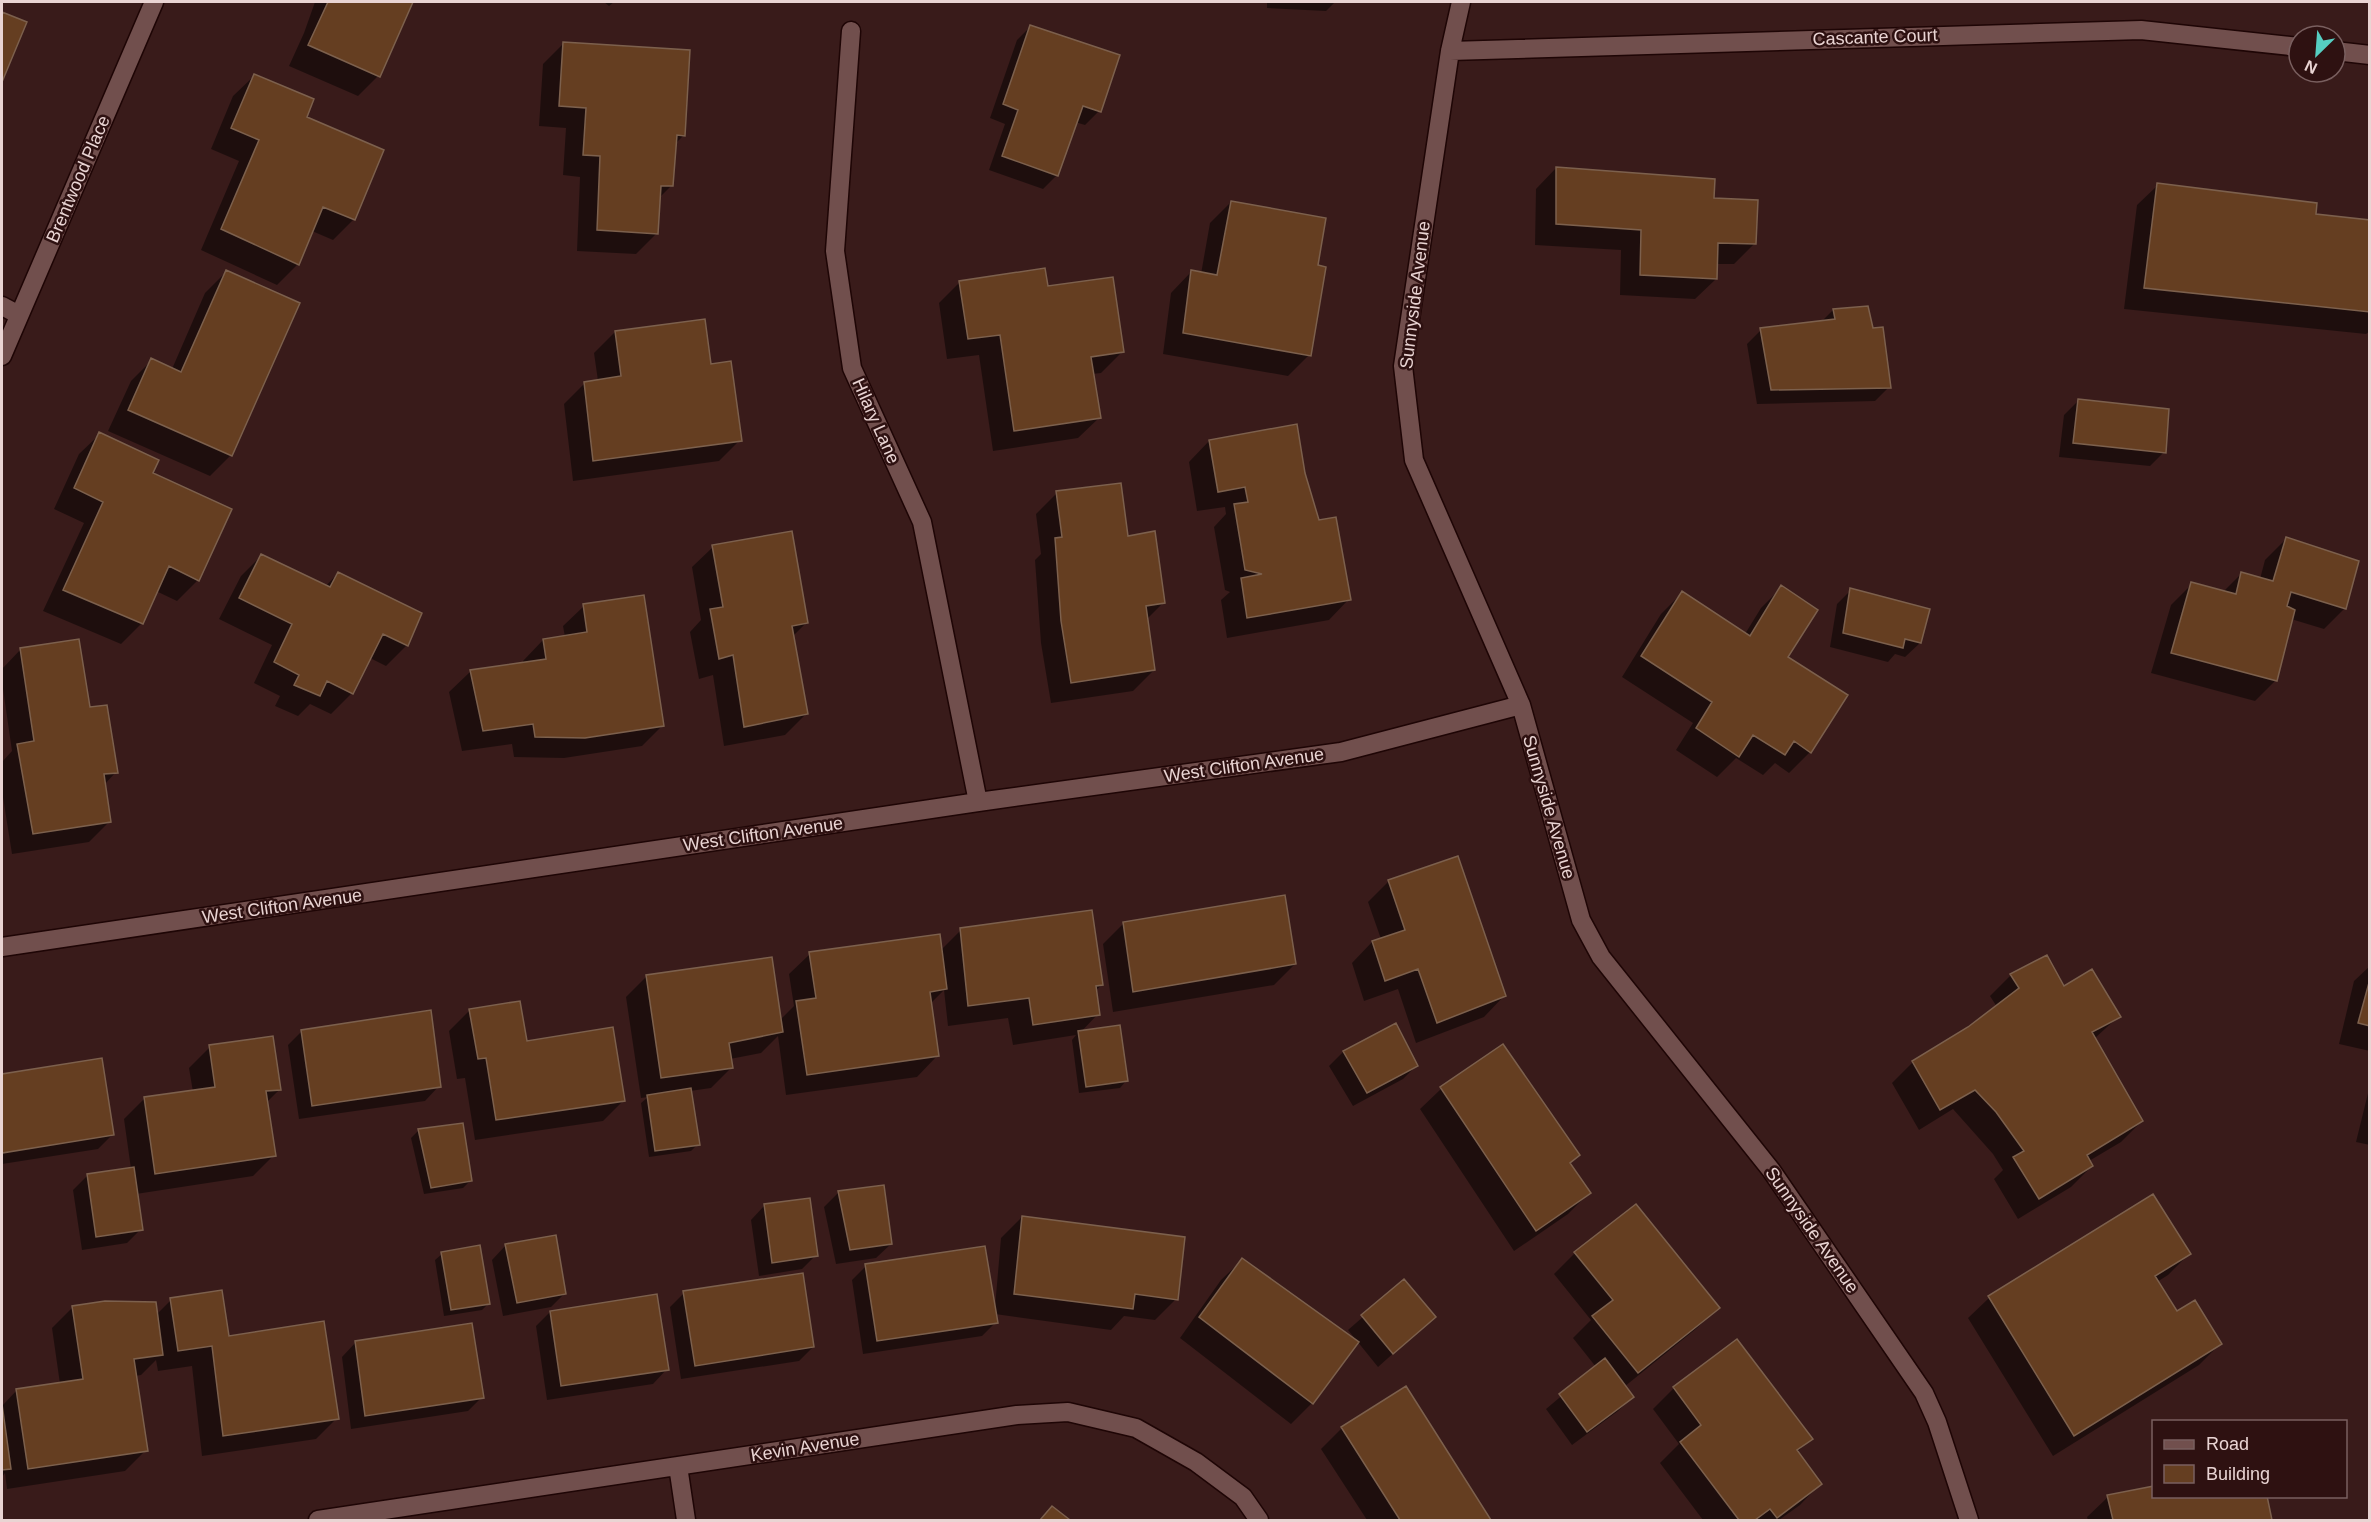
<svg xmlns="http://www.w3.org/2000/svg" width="2371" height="1522" viewBox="0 0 2371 1522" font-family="Arial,sans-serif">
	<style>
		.shadow { fill: #0007 }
		.building { fill: #653e21; stroke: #7c604d; stroke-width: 1.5 }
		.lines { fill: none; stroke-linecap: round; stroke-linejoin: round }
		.minor-casing { stroke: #1e0505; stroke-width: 21 }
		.minor { stroke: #714f4d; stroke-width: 18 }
		.labels { text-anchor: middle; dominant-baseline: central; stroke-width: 5; stroke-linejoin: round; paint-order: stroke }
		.street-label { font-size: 18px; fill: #e9d4d3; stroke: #2e1111 }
	</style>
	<rect width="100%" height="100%" fill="#391b1a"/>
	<path class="shadow" d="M 315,2 L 411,2 L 378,76 L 358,96 L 289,66 L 304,33 Z
		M 604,2 L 614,2 L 609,6 Z
		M 1267,2 L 1335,2 L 1326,11 L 1267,8 Z
		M 2,13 L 25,23 L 2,78 Z
		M 1031,26 L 1099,111 L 1085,125 L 1075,122 L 1057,175 L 1043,189 L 989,170 L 1005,124 L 990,118 L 1017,40 Z
		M 563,44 L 683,136 L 675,144 L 672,185 L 659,198 L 657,233 L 636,254 L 577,251 L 580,177 L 563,175 L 566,128 L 539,126 L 543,64 Z
		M 254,76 L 305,118 L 382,150 L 353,220 L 333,240 L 312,231 L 298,264 L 277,285 L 201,250 L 239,161 L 211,149 L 233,96 Z
		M 1556,168 L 1713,199 L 1755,243 L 1734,264 L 1716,264 L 1716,279 L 1695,299 L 1620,295 L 1621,250 L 1535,245 L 1536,189 Z
		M 2158,185 L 2314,215 L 2370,222 L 2370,331 L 2366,334 L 2124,309 L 2137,205 Z
		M 1231,202 L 1316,267 L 1309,355 L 1288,376 L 1163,354 L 1171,293 L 1191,272 L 1201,274 L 1210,223 Z
		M 226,272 L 231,455 L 210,476 L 108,431 L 131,381 L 152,360 L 172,369 L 205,293 Z
		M 960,282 L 1046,288 L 1122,352 L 1101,373 L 1092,374 L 1099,418 L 1078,438 L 993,451 L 979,355 L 947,359 L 939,303 Z
		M 1833,310 L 1889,387 L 1875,401 L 1757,404 L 1747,344 L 1761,330 L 1821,322 Z
		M 615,332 L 709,366 L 740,440 L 719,461 L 573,481 L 564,404 L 585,383 L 598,381 L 594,353 Z
		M 2078,401 L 2164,452 L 2150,466 L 2059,457 L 2064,415 Z
		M 100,434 L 151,473 L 198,580 L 177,601 L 156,591 L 142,623 L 121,644 L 43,611 L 84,523 L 54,509 L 79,454 Z
		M 1209,441 L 1304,473 L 1318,522 L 1349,599 L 1329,620 L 1227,638 L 1221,600 L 1230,592 L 1225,590 L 1214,527 L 1226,514 L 1225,507 L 1197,511 L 1189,462 Z
		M 1057,493 L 1127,537 L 1164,602 L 1147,619 L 1154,670 L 1133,691 L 1051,703 L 1041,643 L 1035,560 L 1041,554 L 1036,514 Z
		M 2286,539 L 2345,608 L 2324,629 L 2291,619 L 2275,681 L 2255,701 L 2151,673 L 2171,605 L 2192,584 L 2223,592 L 2242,573 L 2260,579 L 2265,560 Z
		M 713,547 L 807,622 L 792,637 L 806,714 L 785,735 L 724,746 L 713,675 L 699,679 L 690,632 L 701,620 L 692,567 Z
		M 262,555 L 325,587 L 338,573 L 407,645 L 386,666 L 370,658 L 352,693 L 331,714 L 310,704 L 298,716 L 275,706 L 280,696 L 254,683 L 272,645 L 219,619 L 241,576 Z
		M 1782,587 L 1786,657 L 1810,752 L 1789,773 L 1775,763 L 1763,775 L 1736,758 L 1717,777 L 1676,750 L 1693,723 L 1622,677 L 1661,614 L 1682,593 L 1745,634 L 1761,608 Z
		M 1851,590 L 1920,643 L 1905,657 L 1895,654 L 1888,662 L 1830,647 L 1837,604 Z
		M 584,606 L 663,725 L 642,746 L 564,758 L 514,757 L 512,744 L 462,751 L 449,692 L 470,672 L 523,664 L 523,661 L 543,640 L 565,637 L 563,626 Z
		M 21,649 L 89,709 L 116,772 L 104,785 L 109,822 L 89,842 L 12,854 L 2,791 L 2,762 L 12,751 L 2,682 L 2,669 Z
		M 1389,881 L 1504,996 L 1484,1017 L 1416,1043 L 1398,989 L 1364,1001 L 1352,963 L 1372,942 L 1381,939 L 1368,902 Z
		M 1124,923 L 1295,964 L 1274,985 L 1113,1012 L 1103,944 Z
		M 961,930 L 1102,985 L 1095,991 L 1098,1014 L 1080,1033 L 1126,1081 L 1120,1088 L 1079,1093 L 1072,1040 L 1076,1035 L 1013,1045 L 1008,1018 L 948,1026 L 944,990 L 930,1004 L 937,1056 L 917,1077 L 786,1095 L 778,1036 L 761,1053 L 730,1059 L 732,1067 L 711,1088 L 690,1091 L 698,1144 L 691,1151 L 649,1157 L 641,1103 L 648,1097 L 641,1098 L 626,997 L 647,976 L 780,1020 L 794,1006 L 789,974 L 810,954 L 941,950 Z
		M 2370,966 L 2370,1051 L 2339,1044 L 2354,981 Z
		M 2011,975 L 2064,989 L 2119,1016 L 2094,1039 L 2142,1121 L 2121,1142 L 2089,1161 L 2092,1166 L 2071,1187 L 2018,1219 L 1994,1179 L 2003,1170 L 1993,1154 L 1953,1109 L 1919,1130 L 1892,1083 L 1913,1062 L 1969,1028 L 1997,1007 L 1990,996 Z
		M 470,1010 L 526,1043 L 624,1100 L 603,1121 L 475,1140 L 465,1078 L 457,1079 L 449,1031 Z
		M 1395,1025 L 1417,1065 L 1403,1079 L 1353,1106 L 1329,1066 L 1343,1052 Z
		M 302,1031 L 439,1086 L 425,1101 L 299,1119 L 288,1045 Z
		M 210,1047 L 280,1089 L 266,1103 L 274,1155 L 253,1176 L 136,1194 L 141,1229 L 127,1243 L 82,1250 L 73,1190 L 87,1176 L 131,1169 L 124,1119 L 145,1098 L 193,1092 L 189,1068 Z
		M 101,1059 L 112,1135 L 98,1149 L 2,1164 L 2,1075 Z
		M 2370,1085 L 2370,1145 L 2356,1142 Z
		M 1441,1089 L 1578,1155 L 1569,1164 L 1589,1193 L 1568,1214 L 1514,1251 L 1420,1109 Z
		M 461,1125 L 470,1181 L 463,1188 L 424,1194 L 411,1138 L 418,1131 Z
		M 838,1193 L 891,1244 L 876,1258 L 836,1264 L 824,1207 Z
		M 2153,1196 L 2189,1254 L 2168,1275 L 2157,1282 L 2176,1313 L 2220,1344 L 2199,1365 L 2053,1456 L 1968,1318 L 1989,1298 Z
		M 765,1205 L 816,1255 L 802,1269 L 759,1276 L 751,1220 Z
		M 1636,1206 L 1718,1307 L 1697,1328 L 1624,1387 L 1632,1397 L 1618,1411 L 1572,1445 L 1546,1409 L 1596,1367 L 1573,1338 L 1591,1320 L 1554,1274 L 1575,1253 Z
		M 1022,1217 L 1176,1299 L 1155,1320 L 1124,1316 L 1111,1330 L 995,1314 L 996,1322 L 982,1336 L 863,1354 L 852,1280 L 866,1266 L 995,1307 L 1001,1238 Z
		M 506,1245 L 565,1293 L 551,1307 L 503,1316 L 492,1260 Z
		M 442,1254 L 489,1303 L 482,1310 L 444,1316 L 435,1260 Z
		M 1242,1260 L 1356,1340 L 1348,1330 L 1404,1281 L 1434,1317 L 1378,1367 L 1357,1341 L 1312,1403 L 1291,1424 L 1180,1338 L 1221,1280 Z
		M 684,1293 L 813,1347 L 799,1361 L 681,1379 L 670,1307 Z
		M 171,1300 L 337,1418 L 316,1439 L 202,1456 L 192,1366 L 158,1371 L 156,1360 L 141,1375 L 135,1376 L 146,1450 L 125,1471 L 7,1489 L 5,1473 L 2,1477 L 2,1406 L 17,1390 L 60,1384 L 52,1328 L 73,1307 L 156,1315 Z
		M 550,1312 L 667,1369 L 653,1384 L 547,1400 L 536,1326 Z
		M 1737,1341 L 1811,1439 L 1797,1452 L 1820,1484 L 1800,1505 L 1779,1520 L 1703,1520 L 1660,1463 L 1679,1444 L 1653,1409 L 1674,1388 Z
		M 356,1342 L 482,1397 L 468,1411 L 351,1429 L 342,1357 Z
		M 1406,1388 L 1489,1520 L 1367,1520 L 1321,1449 L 1342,1428 Z
		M 2266,1496 L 2271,1520 L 2088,1520 L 2087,1517 L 2108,1497 Z"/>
	<path class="building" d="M 328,2 L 413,2 L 380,77 L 308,45 Z
		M 2,12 L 27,22 L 2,82 Z
		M 1030,25 L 1120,55 L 1101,112 L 1083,106 L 1058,176 L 1002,156 L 1018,110 L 1003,104 Z
		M 563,42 L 690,50 L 685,136 L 677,135 L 673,186 L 661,186 L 658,234 L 597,230 L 600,156 L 583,155 L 586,108 L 559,106 Z
		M 254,74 L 314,99 L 307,117 L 384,150 L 355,220 L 323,207 L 299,265 L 221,229 L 259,140 L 231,128 Z
		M 1556,167 L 1715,179 L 1714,198 L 1758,200 L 1756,244 L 1718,243 L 1717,279 L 1640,275 L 1641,230 L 1556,224 Z
		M 2157,183 L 2317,203 L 2316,214 L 2370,220 L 2370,312 L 2144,288 Z
		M 1231,201 L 1326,218 L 1318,265 L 1326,267 L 1311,356 L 1183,333 L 1191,270 L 1217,275 Z
		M 1045,268 L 1048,286 L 1113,277 L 1124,352 L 1091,357 L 1101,418 L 1014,431 L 1000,335 L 968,339 L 959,281 Z
		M 226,270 L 300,303 L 232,456 L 128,410 L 151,358 L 181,372 Z
		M 1868,306 L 1873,328 L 1883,327 L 1891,388 L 1771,390 L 1760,328 L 1835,319 L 1833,309 Z
		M 705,319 L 711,364 L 731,361 L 742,441 L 593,461 L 584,382 L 621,376 L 615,331 Z
		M 2078,399 L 2169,409 L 2166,453 L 2073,443 Z
		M 1297,424 L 1305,473 L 1319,520 L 1336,517 L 1351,600 L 1247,618 L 1241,578 L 1262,574 L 1245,570 L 1234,504 L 1248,502 L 1245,487 L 1218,492 L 1209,440 Z
		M 99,432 L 159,460 L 153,473 L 232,509 L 199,581 L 169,566 L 143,624 L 63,590 L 103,502 L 74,488 Z
		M 1121,483 L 1128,536 L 1155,531 L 1165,603 L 1146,606 L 1155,670 L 1071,683 L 1061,621 L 1055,538 L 1062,537 L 1056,491 Z
		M 792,531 L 808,623 L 792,626 L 808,714 L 744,727 L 733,655 L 719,659 L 710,609 L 723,607 L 712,545 Z
		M 2286,537 L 2359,561 L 2346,609 L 2291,592 L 2287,606 L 2295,610 L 2277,681 L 2171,653 L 2191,582 L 2236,594 L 2241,572 L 2273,581 Z
		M 261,554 L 330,587 L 338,572 L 422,613 L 408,646 L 383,634 L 353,694 L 327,681 L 320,696 L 294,685 L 299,675 L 274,662 L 292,624 L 239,598 Z
		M 1781,585 L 1818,610 L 1788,657 L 1848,695 L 1811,753 L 1794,741 L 1785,755 L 1753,735 L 1739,757 L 1696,728 L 1712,702 L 1641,656 L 1682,591 L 1750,636 Z
		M 1850,588 L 1930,609 L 1921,643 L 1905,639 L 1903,648 L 1843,633 Z
		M 644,595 L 664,726 L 585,738 L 535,737 L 533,724 L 483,731 L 470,670 L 546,659 L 543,639 L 587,632 L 583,604 Z
		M 79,639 L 90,707 L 107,705 L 118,773 L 104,774 L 111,822 L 33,834 L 17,744 L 34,741 L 20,648 Z
		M 1458,856 L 1506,996 L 1437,1023 L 1418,969 L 1385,981 L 1372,941 L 1405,930 L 1388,880 Z
		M 1285,895 L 1296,964 L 1133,992 L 1123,922 Z
		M 1092,910 L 1103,985 L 1096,986 L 1100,1015 L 1033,1025 L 1029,998 L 968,1006 L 960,928 Z
		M 940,934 L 947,989 L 930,992 L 939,1056 L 807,1075 L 796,1001 L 816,998 L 809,952 Z
		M 2047,955 L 2064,986 L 2092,969 L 2121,1017 L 2092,1032 L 2143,1121 L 2087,1155 L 2093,1166 L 2039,1199 L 2013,1157 L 2024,1151 L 1996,1112 L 1975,1090 L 1940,1110 L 1912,1061 L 1968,1027 L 2019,988 L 2010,974 Z
		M 772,957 L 783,1032 L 729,1043 L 733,1068 L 661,1078 L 646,975 Z
		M 2370,979 L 2370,1026 L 2358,1023 Z
		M 520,1001 L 527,1041 L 613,1027 L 625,1101 L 496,1120 L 486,1058 L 478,1059 L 469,1009 Z
		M 431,1010 L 441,1087 L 312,1106 L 301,1030 Z
		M 1396,1023 L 1418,1066 L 1367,1093 L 1343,1051 Z
		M 1120,1025 L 1128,1081 L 1086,1087 L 1078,1031 Z
		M 273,1036 L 281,1090 L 266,1091 L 276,1156 L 155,1174 L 144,1097 L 215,1087 L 209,1045 Z
		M 1503,1044 L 1580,1155 L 1570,1163 L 1591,1193 L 1536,1231 L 1440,1087 Z
		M 102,1058 L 114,1135 L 2,1153 L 2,1074 Z
		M 691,1088 L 700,1145 L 655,1151 L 647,1095 Z
		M 463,1123 L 472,1181 L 431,1188 L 418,1129 Z
		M 134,1167 L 143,1230 L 96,1237 L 87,1174 Z
		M 884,1185 L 892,1244 L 850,1250 L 838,1191 Z
		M 2153,1194 L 2191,1254 L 2155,1276 L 2177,1311 L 2195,1300 L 2222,1344 L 2074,1436 L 1988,1296 Z
		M 810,1198 L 818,1256 L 772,1263 L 764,1204 Z
		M 1636,1204 L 1720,1308 L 1638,1373 L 1592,1316 L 1613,1300 L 1574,1252 Z
		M 1022,1216 L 1185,1237 L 1178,1300 L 1135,1294 L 1133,1309 L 1014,1294 Z
		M 556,1235 L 566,1294 L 517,1303 L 505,1244 Z
		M 480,1245 L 490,1304 L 451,1310 L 441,1252 Z
		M 985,1246 L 998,1323 L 877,1341 L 865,1264 Z
		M 1242,1258 L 1359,1342 L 1313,1404 L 1199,1317 Z
		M 803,1273 L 814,1347 L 695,1366 L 683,1291 Z
		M 1404,1279 L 1436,1317 L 1393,1354 L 1361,1315 Z
		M 222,1290 L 229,1336 L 324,1321 L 339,1419 L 223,1436 L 212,1346 L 178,1351 L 170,1298 Z
		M 657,1294 L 669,1370 L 561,1386 L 550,1311 Z
		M 105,1301 L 156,1302 L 163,1355 L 134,1359 L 148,1451 L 28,1469 L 16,1389 L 83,1379 L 72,1306 Z
		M 472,1323 L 484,1398 L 365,1416 L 355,1341 Z
		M 1737,1339 L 1813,1439 L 1797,1450 L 1822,1484 L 1777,1518 L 1770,1509 L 1755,1520 L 1739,1520 L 1680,1442 L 1701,1425 L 1673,1387 Z
		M 1605,1358 L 1634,1397 L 1587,1432 L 1559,1394 Z
		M 1406,1386 L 1491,1520 L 1400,1520 L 1341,1427 Z
		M 2,1404 L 11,1469 L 2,1470 Z
		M 2154,1486 L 2154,1496 L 2267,1496 L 2272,1520 L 2113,1520 L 2107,1495 Z
		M 1052,1506 L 1070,1520 L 1040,1520 Z"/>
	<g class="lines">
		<defs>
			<path id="minor" d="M 1461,2 L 1450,51 L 1403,366 L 1414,460 L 1521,705 L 1581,920 L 1601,957 L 1771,1170 L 1924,1393 L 1937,1422 L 1969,1520
				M 851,31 L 835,251 L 852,368 L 922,522 L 978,802
				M 1450,51 L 2141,30 L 2299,47
				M 2335,51 L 2370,55
				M 2,306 L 19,315
				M 2,356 L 154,2
				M 2,947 L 978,802 L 1341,752 L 1521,705
				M 678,1466 L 686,1520
				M 318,1520 L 1017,1415 L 1068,1412 L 1136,1428 L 1196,1462 L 1243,1497 L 1259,1520"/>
		</defs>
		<use href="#minor" class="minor-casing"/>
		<use href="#minor" class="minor"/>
	</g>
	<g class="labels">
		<g class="street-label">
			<text transform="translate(1875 37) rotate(-2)">Cascante Court</text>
			<text transform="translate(78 179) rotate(-67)">Brentwood Place</text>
			<text transform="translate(1415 295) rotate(-83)">Sunnyside Avenue</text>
			<text transform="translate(876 421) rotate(66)">Hilary Lane</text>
			<text transform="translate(1244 765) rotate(-8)">West Clifton Avenue</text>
			<text transform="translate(1549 807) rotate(74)">Sunnyside Avenue</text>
			<text transform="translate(763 834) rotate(-8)">West Clifton Avenue</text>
			<text transform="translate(282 906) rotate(-8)">West Clifton Avenue</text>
			<text transform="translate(1812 1230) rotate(55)">Sunnyside Avenue</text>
			<text transform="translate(805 1447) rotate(-9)">Kevin Avenue</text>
		</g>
	</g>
	<rect width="2371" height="1522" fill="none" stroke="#e9d4d3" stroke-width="6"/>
	<rect x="2152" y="1420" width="195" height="78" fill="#2e1111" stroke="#795f5f" stroke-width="1.5"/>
	<rect x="2164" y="1440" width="30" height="9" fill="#714f4d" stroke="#795f5f" stroke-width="1.5"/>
	<text x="2206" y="1450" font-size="18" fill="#e9d4d3">Road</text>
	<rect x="2164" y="1465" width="30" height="18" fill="#653e21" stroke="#795f5f" stroke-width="1.5"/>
	<text x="2206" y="1480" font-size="18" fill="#e9d4d3">Building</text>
	<g transform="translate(2317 54) rotate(205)"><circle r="28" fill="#2e1111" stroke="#795f5f" stroke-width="1.5"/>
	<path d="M0-4.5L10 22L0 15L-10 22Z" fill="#56cec2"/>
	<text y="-9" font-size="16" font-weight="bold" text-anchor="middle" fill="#e9d4d3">N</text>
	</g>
</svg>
